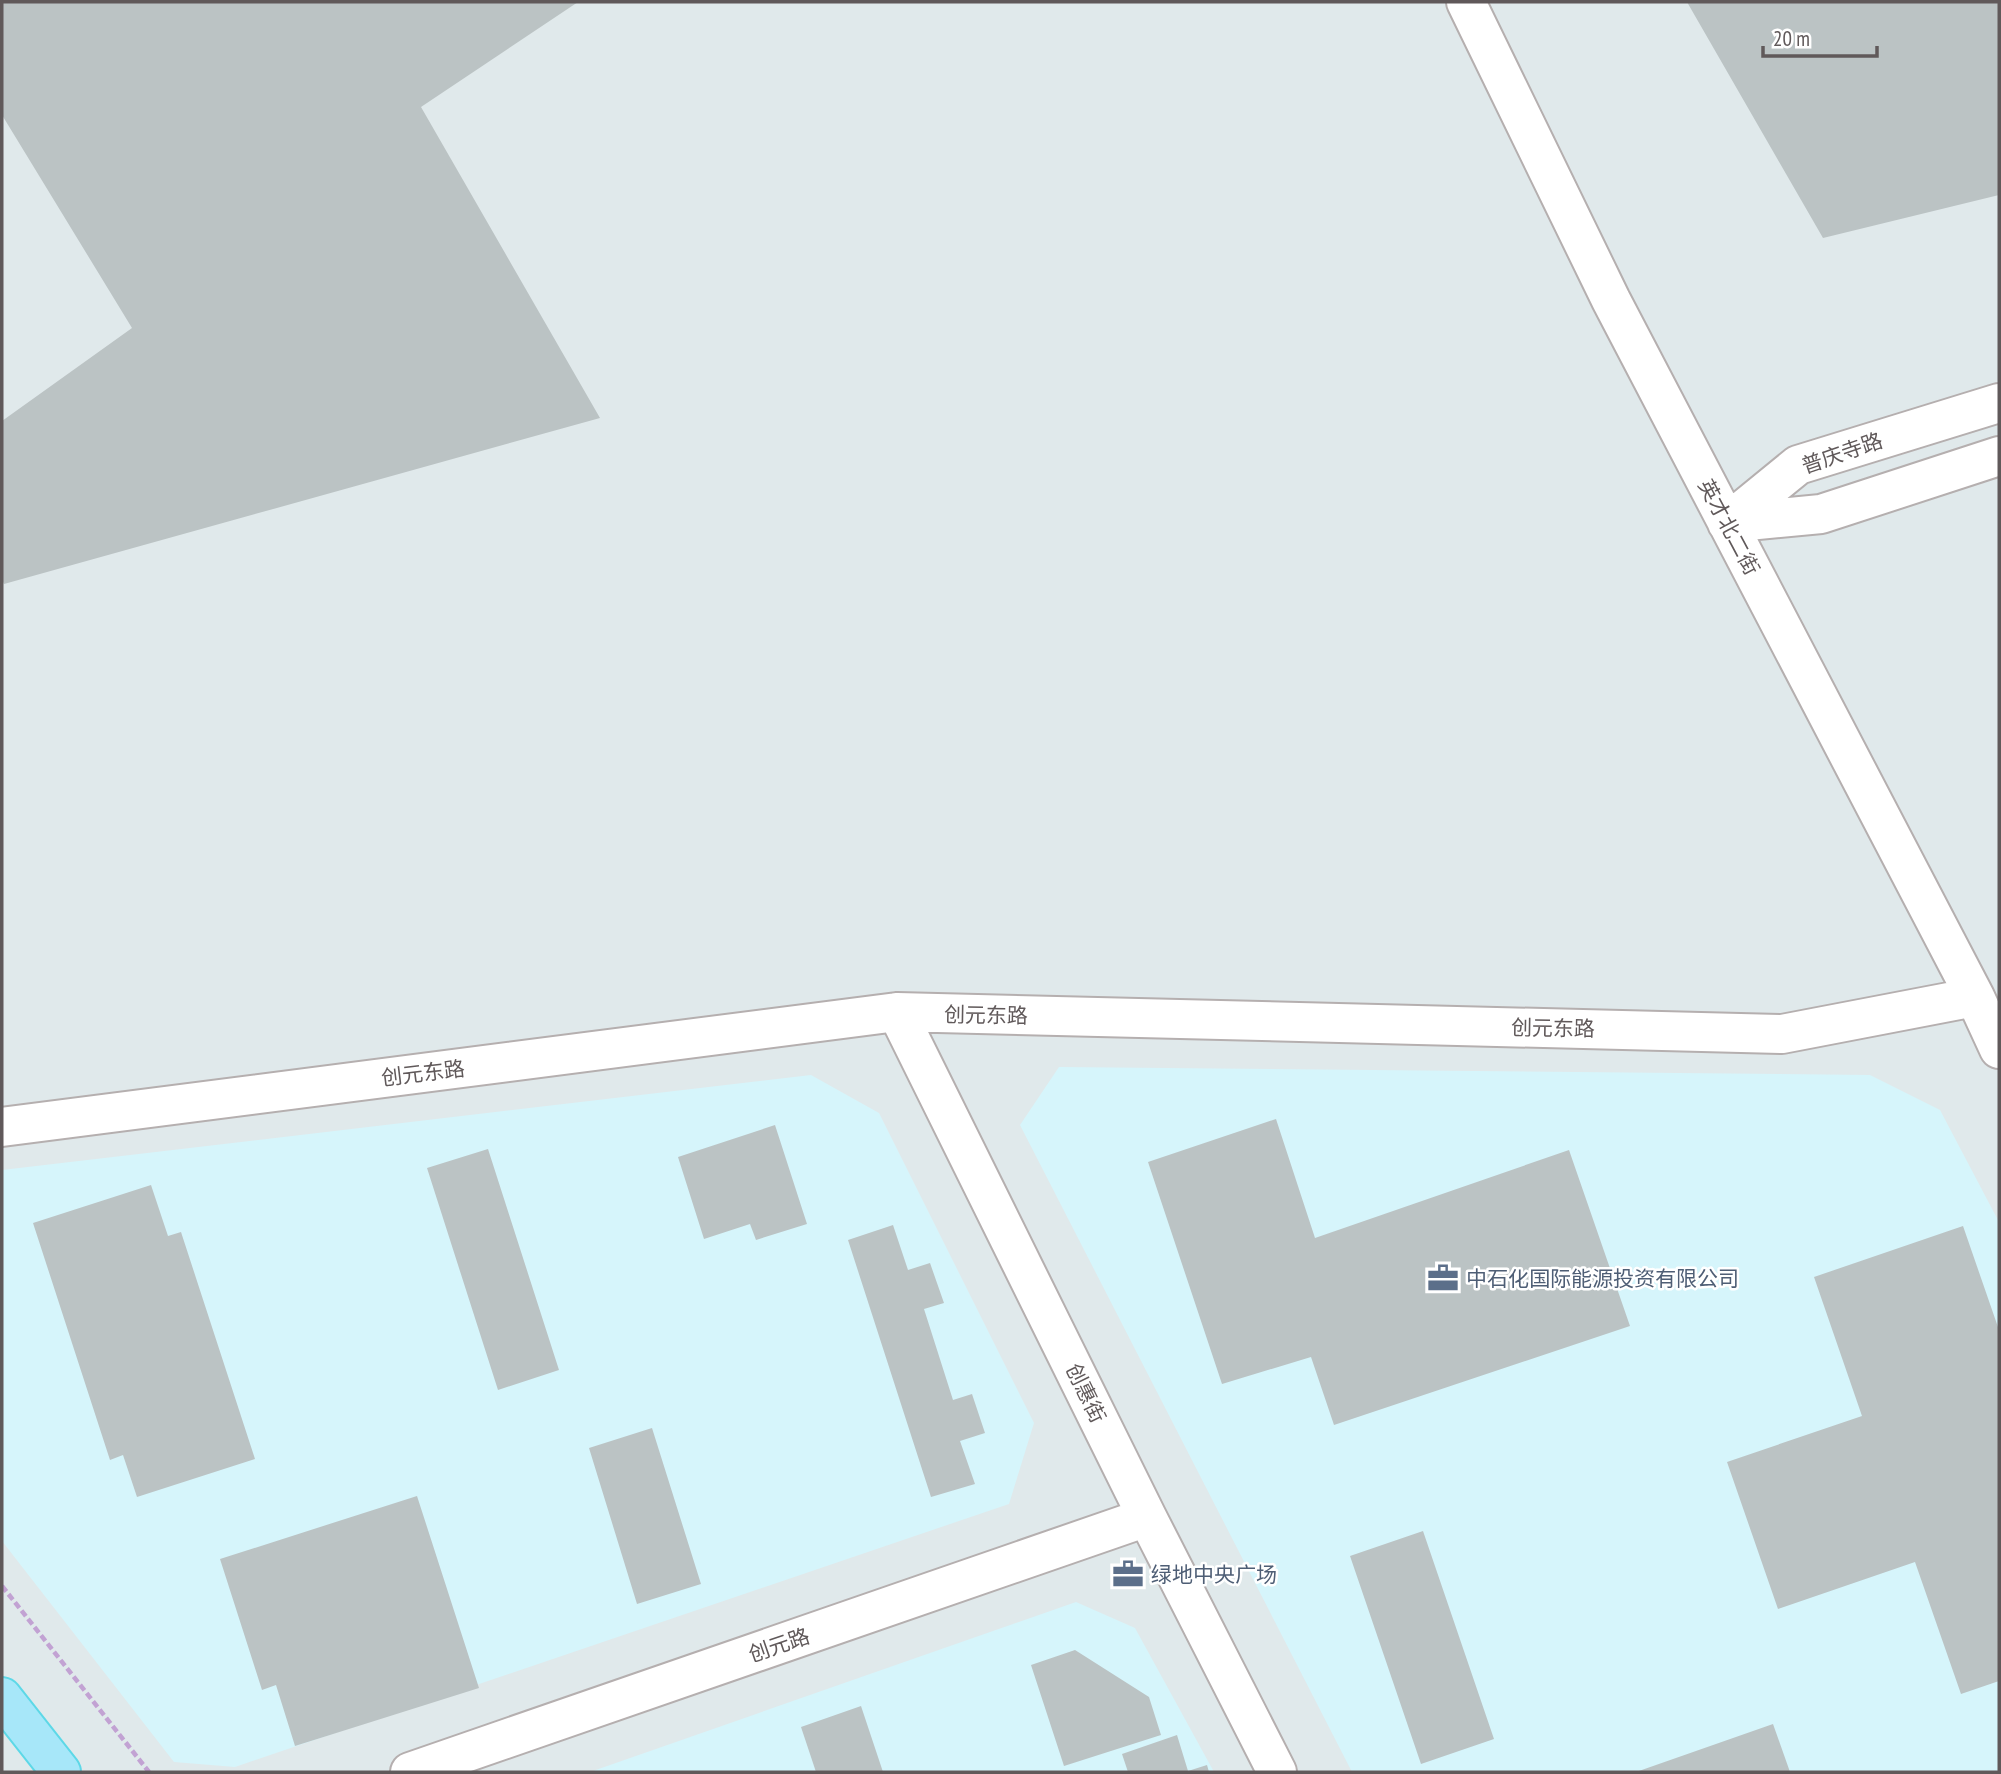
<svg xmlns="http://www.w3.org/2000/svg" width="2001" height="1774" viewBox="0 0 2001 1774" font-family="'PT Sans Narrow','Noto Sans SC',sans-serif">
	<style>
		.commercial { fill: #d6f5fb }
		.building { fill: #bbc3c4 }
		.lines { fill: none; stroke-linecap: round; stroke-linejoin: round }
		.minor-casing { stroke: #b5afaf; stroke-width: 42 }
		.major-casing { stroke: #5dd8e7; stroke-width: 42 }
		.path { stroke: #c2a2d3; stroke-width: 4.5; stroke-dasharray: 7 3.5; stroke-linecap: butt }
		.minor { stroke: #fff; stroke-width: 38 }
		.major { stroke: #a7e7f9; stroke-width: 38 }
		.labels { text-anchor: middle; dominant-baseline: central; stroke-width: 5; stroke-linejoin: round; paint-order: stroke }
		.street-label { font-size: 21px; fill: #60595a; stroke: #fff }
		.service-label { font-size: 21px; fill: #4e5e75; stroke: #fff; text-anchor: start }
	</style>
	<rect width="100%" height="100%" fill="#e0e9eb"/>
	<path class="commercial" d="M 1059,1067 L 1870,1075 L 1940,1110 L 1999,1222 L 1999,1772 L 1352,1772 L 1020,1125 Z
		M 811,1075 L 879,1113 L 1034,1423 L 1009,1504 L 235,1767 L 174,1762 L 2,1541 L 2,1170 Z
		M 1076,1602 L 1135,1628 L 1214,1772 L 590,1772 Z"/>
	<path class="building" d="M 2,2 L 578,2 L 421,107 L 600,418 L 4,584 L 2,580 L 2,421 L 132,328 L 2,115 Z
		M 1687,2 L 1999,2 L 1999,195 L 1823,238 Z
		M 1276,1119 L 1315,1238 L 1569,1150 L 1630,1326 L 1334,1425 L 1311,1357 L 1222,1384 L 1148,1162 Z
		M 775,1125 L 807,1224 L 756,1240 L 750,1224 L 704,1239 L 678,1157 Z
		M 488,1149 L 559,1370 L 498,1390 L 427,1168 Z
		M 151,1185 L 168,1236 L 181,1232 L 255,1459 L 137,1497 L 123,1455 L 110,1460 L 33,1223 Z
		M 893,1225 L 908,1270 L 930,1263 L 944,1303 L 924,1309 L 953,1400 L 972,1394 L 985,1433 L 960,1441 L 975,1484 L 931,1497 L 848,1240 Z
		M 1963,1226 L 1999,1330 L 1999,1681 L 1961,1694 L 1915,1562 L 1778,1609 L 1727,1462 L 1862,1416 L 1814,1277 Z
		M 652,1428 L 701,1584 L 637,1604 L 589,1448 Z
		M 417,1496 L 479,1688 L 295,1746 L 276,1685 L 262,1690 L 220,1559 Z
		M 1423,1531 L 1494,1739 L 1421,1764 L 1350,1556 Z
		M 1075,1650 L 1149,1697 L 1161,1735 L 1064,1766 L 1031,1665 Z
		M 861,1706 L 883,1772 L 816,1772 L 801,1727 Z
		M 1773,1724 L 1790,1772 L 1636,1772 Z
		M 1177,1735 L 1188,1771 L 1207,1765 L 1209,1772 L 1128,1772 L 1122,1754 Z"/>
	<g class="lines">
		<defs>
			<path id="minor" d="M 1466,2 L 1611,300 L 1975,997 L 1999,1049
				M 1727,523 L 1798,465 L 1999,403
				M 1727,523 L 1821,514 L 1999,456
				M 897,1012 L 1147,1517 L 1277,1772
				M 2,1127 L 897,1012 L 1782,1034 L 1975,997
				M 410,1772 L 1147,1517"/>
			<path id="major" d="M 2,1697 L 61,1772"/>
		</defs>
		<use href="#minor" class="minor-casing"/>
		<use href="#major" class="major-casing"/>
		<path class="path" d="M 2,1586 L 149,1772"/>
		<use href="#minor" class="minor"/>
		<use href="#major" class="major"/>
	</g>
	<defs>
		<symbol id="office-bare" viewBox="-9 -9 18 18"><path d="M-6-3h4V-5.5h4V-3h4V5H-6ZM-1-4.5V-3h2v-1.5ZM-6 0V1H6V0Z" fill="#5c6f8a" stroke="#fff" stroke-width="2.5" paint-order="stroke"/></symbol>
	</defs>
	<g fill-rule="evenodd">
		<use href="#office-bare" x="1421" y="1256" width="44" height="44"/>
		<use href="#office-bare" x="1106" y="1552" width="44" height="44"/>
	</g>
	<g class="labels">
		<g class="street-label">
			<text transform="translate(1842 453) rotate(-19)">普庆寺路</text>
			<text transform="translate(1729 527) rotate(62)">英才北二街</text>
			<text transform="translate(986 1015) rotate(1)">创元东路</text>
			<text transform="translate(1553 1028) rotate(1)">创元东路</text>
			<text transform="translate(423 1073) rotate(-7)">创元东路</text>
			<text transform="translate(1086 1393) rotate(64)">创惠街</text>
			<text transform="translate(779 1645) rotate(-19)">创元路</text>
		</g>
		<g class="service-label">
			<text x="1466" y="1278">中石化国际能源投资有限公司</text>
			<text x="1151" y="1574">绿地中央广场</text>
		</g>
	</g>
	<rect width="2001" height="1774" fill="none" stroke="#60595a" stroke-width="7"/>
	<path d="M1763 46v10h114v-10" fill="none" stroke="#60595a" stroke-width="3.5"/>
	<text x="1773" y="46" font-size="21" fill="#60595a" stroke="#ffffff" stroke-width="5" paint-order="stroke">20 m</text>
</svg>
